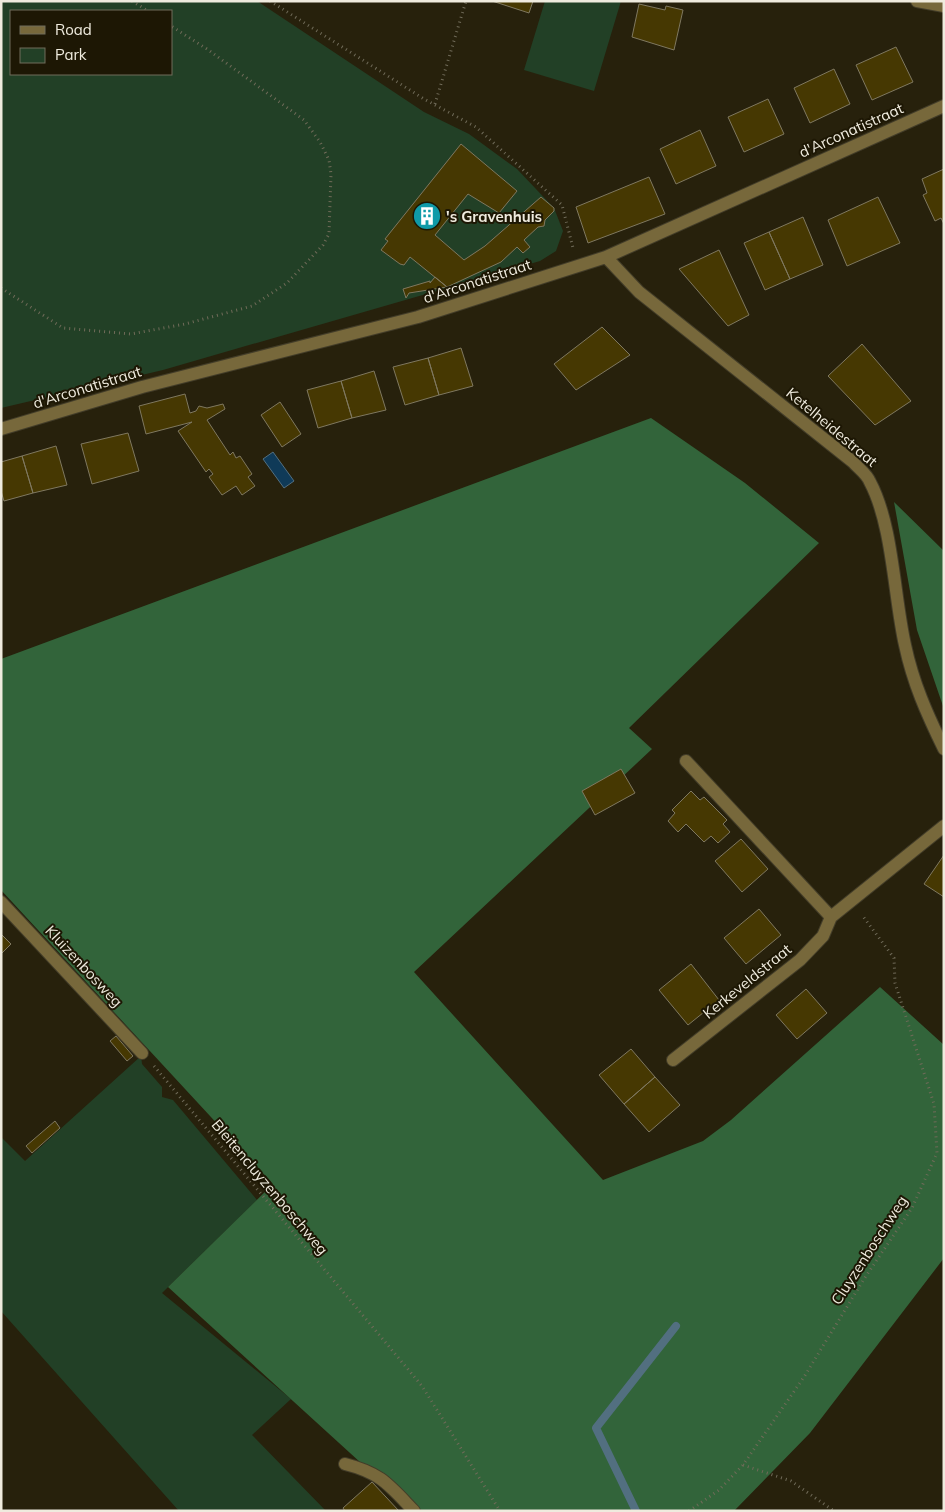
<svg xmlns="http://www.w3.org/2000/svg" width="945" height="1512" viewBox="0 0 945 1512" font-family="Mulish,sans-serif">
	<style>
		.green { fill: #224026; fill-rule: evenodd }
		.forest { fill: #32643a }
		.water { fill: #0f3a58; stroke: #526f80 }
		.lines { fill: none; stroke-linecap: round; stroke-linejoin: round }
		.stream { stroke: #526f80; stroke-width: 8 }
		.building { fill: #463802; stroke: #7f7860 }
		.minor-casing { stroke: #433d29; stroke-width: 14 }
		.path { stroke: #706b59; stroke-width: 3; stroke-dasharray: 1 4; stroke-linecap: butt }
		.minor { stroke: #77683b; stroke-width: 12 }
		.labels { text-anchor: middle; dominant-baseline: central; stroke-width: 4; stroke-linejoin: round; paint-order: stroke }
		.street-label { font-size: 15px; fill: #efebde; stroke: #1d1704 }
		.poi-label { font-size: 15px; font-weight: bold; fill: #efebde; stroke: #1d1704; text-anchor: start }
	</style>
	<rect width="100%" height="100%" fill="#27210c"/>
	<path class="green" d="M 1,1 L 257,1 L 424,112 L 469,134 L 517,169 L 554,208 L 563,231 L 556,251 L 540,261 L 163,370 L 1,408 ZM 11,11 L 171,11 L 171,74 L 11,74 Z
		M 545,1 L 621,1 L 594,91 L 524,70 Z
		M 141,1056 L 142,1064 L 162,1087 L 162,1097 L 173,1100 L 257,1200 L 162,1293 L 291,1399 L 252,1435 L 326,1511 L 179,1511 L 1,1311 L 1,1137 L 25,1161 Z"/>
	<path class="forest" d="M 651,418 L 745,483 L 819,543 L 629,728 L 652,749 L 414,972 L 603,1180 L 703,1141 L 731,1120 L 880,987 L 944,1045 L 944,1258 L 810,1433 L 734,1511 L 407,1511 L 361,1463 L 168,1287 L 273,1184 L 1,890 L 1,659 Z
		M 894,502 L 944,551 L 944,709 L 917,630 Z"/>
	<path class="water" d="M 273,452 L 294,481 L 284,488 L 263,459 Z"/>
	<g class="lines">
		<path class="stream" d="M 636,1511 L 596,1428 L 676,1326"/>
	</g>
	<path class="building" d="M 492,1 L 533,1 L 529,13 Z
		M 639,4 L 665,10 L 666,6 L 683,10 L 674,50 L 632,37 Z
		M 896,47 L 913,82 L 872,100 L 856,65 Z
		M 834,69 L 850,104 L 810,123 L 794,88 Z
		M 768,99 L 784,134 L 744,152 L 728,117 Z
		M 700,130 L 716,166 L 676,184 L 660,149 Z
		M 461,144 L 517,191 L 499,213 L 468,194 L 435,235 L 464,260 L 485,246 L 541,197 L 554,208 L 554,211 L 545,220 L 544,226 L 538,227 L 524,240 L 530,247 L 523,253 L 517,247 L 501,262 L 447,287 L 410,257 L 404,265 L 400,264 L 381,250 L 388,241 L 385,239 Z
		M 944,169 L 944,224 L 941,218 L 935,221 L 923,195 L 927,193 L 922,179 Z
		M 649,177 L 665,214 L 588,243 L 576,207 Z
		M 878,197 L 900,243 L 847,266 L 828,220 Z
		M 803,217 L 823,265 L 790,279 L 769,232 Z
		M 769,232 L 790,279 L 765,290 L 744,243 Z
		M 719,250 L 749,315 L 728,326 L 679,269 Z
		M 435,277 L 447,287 L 409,293 L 406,298 L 403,289 L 430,281 L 430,283 Z
		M 602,327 L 630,355 L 576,390 L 554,364 Z
		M 862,344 L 911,401 L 875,425 L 828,376 Z
		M 461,348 L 473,386 L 439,395 L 428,358 Z
		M 428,358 L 439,395 L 405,405 L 393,367 Z
		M 374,371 L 386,410 L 352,418 L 341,381 Z
		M 341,381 L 352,418 L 318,428 L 307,390 Z
		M 185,394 L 190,413 L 196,411 L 199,406 L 207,408 L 223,404 L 225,409 L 207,420 L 230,455 L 233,452 L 236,458 L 240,456 L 252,474 L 248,477 L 255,486 L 242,495 L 236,486 L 222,495 L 209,477 L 213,474 L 209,469 L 206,472 L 178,431 L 192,422 L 146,434 L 139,406 Z
		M 280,402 L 301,434 L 282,447 L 261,415 Z
		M 128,433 L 139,471 L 92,484 L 81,444 Z
		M 56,446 L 67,485 L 33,493 L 22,456 Z
		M 22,456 L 33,493 L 4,501 L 1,491 L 1,462 Z
		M 621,769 L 635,793 L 595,815 L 582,791 Z
		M 691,791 L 700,800 L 704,797 L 727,820 L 723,824 L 730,832 L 718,843 L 711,836 L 704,842 L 686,824 L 678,832 L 668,821 L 675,813 L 672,810 Z
		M 741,839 L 768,869 L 742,892 L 715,861 Z
		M 944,855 L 944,897 L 924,884 Z
		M 759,909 L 781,935 L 746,964 L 724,938 Z
		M 1,934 L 11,944 L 1,954 Z
		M 691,964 L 719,1000 L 688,1025 L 659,990 Z
		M 806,989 L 827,1013 L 797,1039 L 776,1015 Z
		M 116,1036 L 133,1056 L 127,1061 L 110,1041 Z
		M 631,1049 L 655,1077 L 624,1104 L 599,1075 Z
		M 655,1077 L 680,1105 L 649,1132 L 624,1104 Z
		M 55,1121 L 60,1128 L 32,1153 L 26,1146 Z
		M 372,1482 L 399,1511 L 345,1511 L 343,1508 Z"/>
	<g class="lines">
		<defs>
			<path id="minor" d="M 917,1 L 944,6
				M 606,257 L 639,292 L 853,462 C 858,468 867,474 870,482 C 893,525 894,597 905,645 C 913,683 927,714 944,749
				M 1,429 L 142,387 L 418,317 L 606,257 L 944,106
				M 686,761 L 831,917 L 944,826
				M 1,902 L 142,1053
				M 673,1060 L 800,960 L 823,936 L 831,917
				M 345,1464 C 381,1473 389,1485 414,1511"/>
		</defs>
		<use href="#minor" class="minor-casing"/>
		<path class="path" d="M 132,1 L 148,11
			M 270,1 L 424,99 L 476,127 L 562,205 L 573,248
			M 435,104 L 466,1
			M 1,288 L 63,328 L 131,334 L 185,324 L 252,306 L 287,283 L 323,245 L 329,234 L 331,174 L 329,160 L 320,142 L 304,120 L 207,49 L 171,26
			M 154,1066 L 422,1386 L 500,1511
			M 743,1465 L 791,1481 L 834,1511
			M 689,1511 L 719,1490 L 743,1465 L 804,1377 L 864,1279 L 912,1208 L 937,1153 L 934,1104 L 895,983 L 894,958 L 862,915"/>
		<use href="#minor" class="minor"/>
	</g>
	<defs>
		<symbol id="building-disc" viewBox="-11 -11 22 22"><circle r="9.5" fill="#0f9aa8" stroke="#1d1704"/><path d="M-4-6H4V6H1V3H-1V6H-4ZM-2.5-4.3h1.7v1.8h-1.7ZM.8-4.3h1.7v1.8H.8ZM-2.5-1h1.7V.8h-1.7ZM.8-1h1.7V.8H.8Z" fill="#fff"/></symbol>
	</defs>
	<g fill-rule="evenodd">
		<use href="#building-disc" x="411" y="200" width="32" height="32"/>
	</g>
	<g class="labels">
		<g class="street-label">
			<text transform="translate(851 130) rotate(-24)">d'Arconatistraat</text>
			<text transform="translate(477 281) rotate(-18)">d'Arconatistraat</text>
			<text transform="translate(87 387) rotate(-17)">d'Arconatistraat</text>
			<text transform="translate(832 427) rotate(40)">Ketelheidestraat</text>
			<text transform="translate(84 966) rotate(47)">Kluizenbosweg</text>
			<text transform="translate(747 981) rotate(-39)">Kerkeveldstraat</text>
			<text transform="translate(270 1187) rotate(50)">Bleitencluyzenboschweg</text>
			<text transform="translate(869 1250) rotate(-57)">Cluyzenboschweg</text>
		</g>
		<g class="poi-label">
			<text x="446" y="216">'s Gravenhuis</text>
		</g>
	</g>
	<rect width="945" height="1512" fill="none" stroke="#efebde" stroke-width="5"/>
	<rect x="10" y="10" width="162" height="65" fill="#1d1704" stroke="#716c5b"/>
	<rect x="20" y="26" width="25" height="8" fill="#77683b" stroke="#716c5b"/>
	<text x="55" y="35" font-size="15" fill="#efebde">Road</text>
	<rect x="20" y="48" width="25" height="15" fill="#224026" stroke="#716c5b"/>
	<text x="55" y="60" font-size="15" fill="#efebde">Park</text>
</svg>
